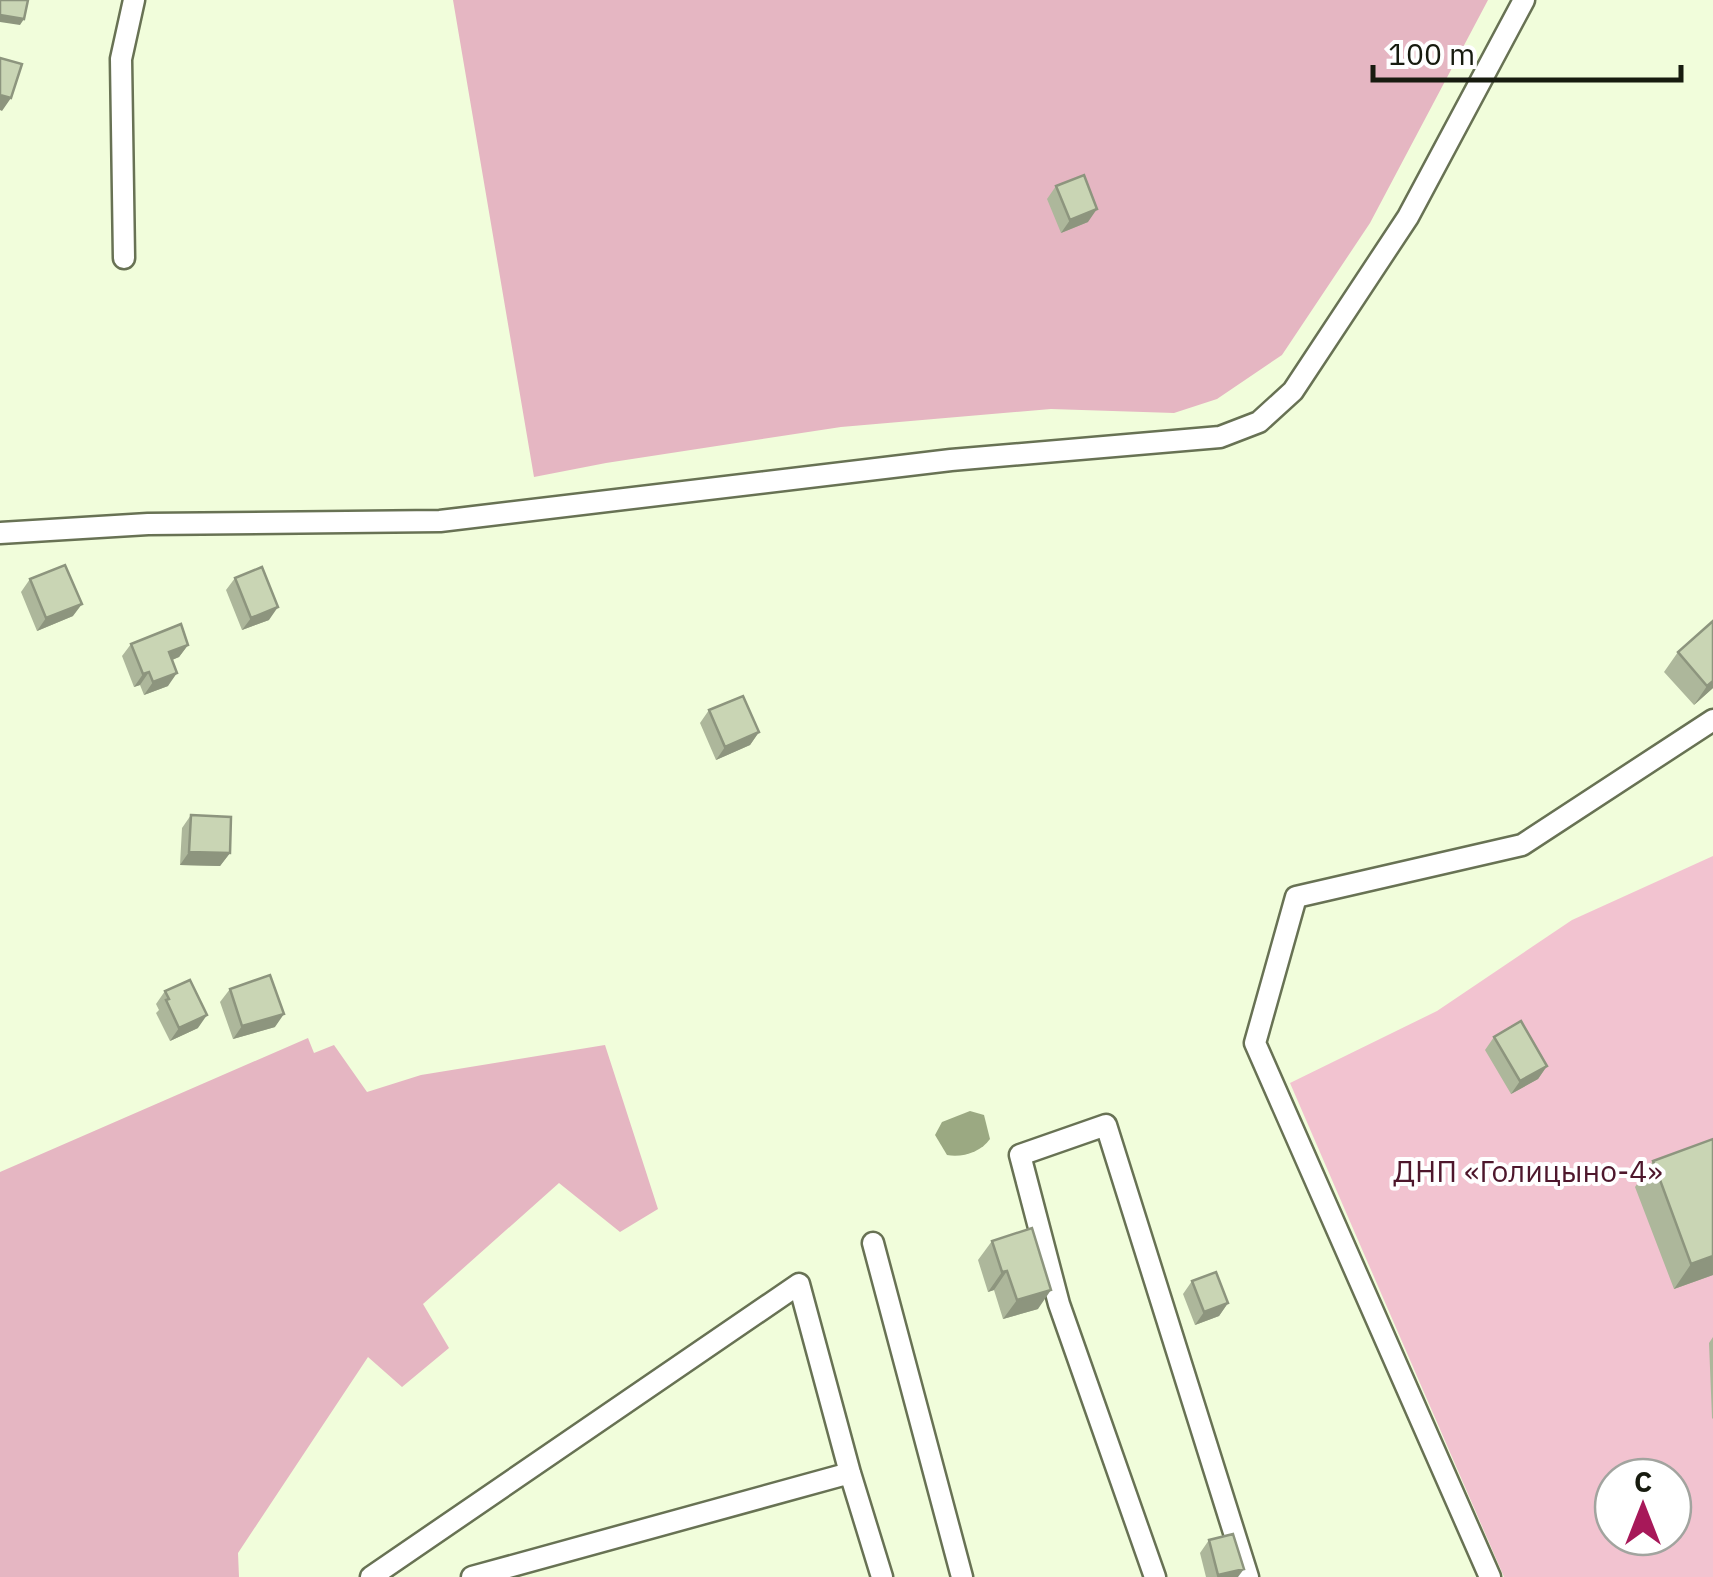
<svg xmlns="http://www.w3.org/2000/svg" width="1713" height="1577" viewBox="0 0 1713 1577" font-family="'IBM Plex Sans',sans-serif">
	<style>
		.green { fill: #f2c3d0; fill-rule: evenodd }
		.forest { fill: #e5b6c2 }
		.water { fill: #9ba982 }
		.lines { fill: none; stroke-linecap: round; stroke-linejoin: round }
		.street-casing { stroke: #687254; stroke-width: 25 }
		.street { stroke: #fff; stroke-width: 20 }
		.wall { fill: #adb79b }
		.shaded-wall { fill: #8d957e }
		.building { fill: #c9d5b4; stroke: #8d957e; stroke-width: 2.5 }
		.labels { text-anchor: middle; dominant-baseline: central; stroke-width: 8; stroke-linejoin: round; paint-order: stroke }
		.park-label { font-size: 30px; fill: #4e172c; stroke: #fff }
	</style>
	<rect width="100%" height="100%" fill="#f1fddb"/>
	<path class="green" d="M 1713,856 L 1713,1577 L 1504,1577 L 1290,1083 L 1437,1011 L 1572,920 ZM 1613,1477 L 1673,1477 L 1673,1537 L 1613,1537 Z"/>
	<path class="forest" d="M 453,0 L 1488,0 L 1370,223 L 1282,355 L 1217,399 L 1174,413 L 1051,409 L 841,427 L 606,463 L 534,477 Z
		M 308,1038 L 314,1053 L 334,1045 L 367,1092 L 421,1075 L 605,1045 L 658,1209 L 620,1232 L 559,1183 L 423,1304 L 449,1348 L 402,1387 L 368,1357 L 238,1553 L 239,1577 L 0,1577 L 0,1172 Z"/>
	<path class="water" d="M 970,1111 L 984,1115 L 990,1139 C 981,1152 962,1158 947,1155 L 935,1135 L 942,1122 Z"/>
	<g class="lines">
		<defs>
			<path id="street" d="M 124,258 L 121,59 L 134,0
				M 0,533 L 148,524 L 440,521 L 951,460 L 1220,437 L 1259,422 L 1293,391 L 1408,217 L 1524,0
				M 873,1243 L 962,1577
				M 371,1577 L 799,1284 L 850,1473 L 882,1577
				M 472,1577 L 850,1473
				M 1155,1577 L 1059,1304 L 1020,1155 L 1106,1125 L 1248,1577
				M 1490,1577 L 1255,1043 L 1296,897 L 1522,845 L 1713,720"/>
		</defs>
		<use href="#street" class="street-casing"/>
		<use href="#street" class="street"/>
	</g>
	<path class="wall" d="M 1056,186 L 1088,222 L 1061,233 L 1047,199 Z
		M 235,578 L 269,620 L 242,630 L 226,590 Z
		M 30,579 L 73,616 L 37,631 L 21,592 Z
		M 1713,621 L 1713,688 L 1694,705 L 1664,672 L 1678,652 Z
		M 131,644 L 188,645 L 179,657 L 172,660 L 168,686 L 144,695 L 140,685 L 134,687 L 122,656 Z
		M 709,710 L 759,732 L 750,745 L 716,760 L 700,723 Z
		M 191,815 L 230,853 L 220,866 L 180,865 L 182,828 Z
		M 230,989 L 275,1027 L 233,1039 L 220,1002 Z
		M 165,991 L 198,1028 L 170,1041 L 156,1013 L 159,1010 L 156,1004 Z
		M 1494,1037 L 1547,1066 L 1538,1079 L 1511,1094 L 1485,1050 Z
		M 1713,1139 L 1713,1275 L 1674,1289 L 1635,1187 L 1653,1161 Z
		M 992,1241 L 1038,1309 L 1003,1319 L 994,1290 L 988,1292 L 978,1260 Z
		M 1192,1281 L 1228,1303 L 1219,1316 L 1195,1325 L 1183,1294 Z
		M 1713,1337 L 1713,1419 L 1712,1418 L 1709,1343 Z
		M 1209,1540 L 1238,1577 L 1206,1577 L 1200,1553 Z"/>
	<path class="shaded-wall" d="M 0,15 L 24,19 L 20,25 L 0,22 Z
		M 0,95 L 11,98 L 2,111 L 0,110 Z
		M 1097,209 L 1088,222 L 1061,233 L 1070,220 Z
		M 82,604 L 73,616 L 37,631 L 46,618 Z
		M 278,607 L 269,620 L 242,630 L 251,618 Z
		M 188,645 L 179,657 L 160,665 L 169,652 Z
		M 149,672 L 140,685 L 134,687 L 143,674 Z
		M 177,673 L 168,686 L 144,695 L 153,682 Z
		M 1713,681 L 1713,688 L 1694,705 L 1707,686 Z
		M 759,732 L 750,745 L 716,760 L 725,747 Z
		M 189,852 L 230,853 L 220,866 L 180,865 Z
		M 284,1014 L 275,1027 L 233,1039 L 242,1026 Z
		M 207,1015 L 198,1028 L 170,1041 L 179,1028 Z
		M 1547,1066 L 1538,1079 L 1511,1094 L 1520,1081 Z
		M 1713,1256 L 1713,1275 L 1674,1289 L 1691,1264 Z
		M 1007,1271 L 994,1290 L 988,1292 L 1002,1272 Z
		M 1051,1290 L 1038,1309 L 1003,1319 L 1017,1300 Z
		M 1228,1303 L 1219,1316 L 1195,1325 L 1204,1312 Z
		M 1244,1569 L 1238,1577 L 1217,1577 L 1218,1575 Z"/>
	<path class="building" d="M 0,0 L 28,0 L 24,19 L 0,15 Z
		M 0,58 L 22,64 L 11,98 L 0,95 Z
		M 1084,175 L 1097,209 L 1070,220 L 1056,186 Z
		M 65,565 L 82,604 L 46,618 L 30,579 Z
		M 262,567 L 278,607 L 251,618 L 235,578 Z
		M 1713,621 L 1713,681 L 1707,686 L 1678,652 Z
		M 181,624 L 188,645 L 169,652 L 177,673 L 153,682 L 149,672 L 143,674 L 131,644 Z
		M 743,696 L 759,732 L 725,747 L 709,710 Z
		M 191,815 L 231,817 L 230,853 L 189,852 Z
		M 270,975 L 284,1014 L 242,1026 L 230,989 Z
		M 190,980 L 207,1015 L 179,1028 L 166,1000 L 169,999 L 165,991 Z
		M 1521,1021 L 1547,1066 L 1520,1081 L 1494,1037 Z
		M 1713,1139 L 1713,1256 L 1691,1264 L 1653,1161 Z
		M 1032,1228 L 1051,1290 L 1017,1300 L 1007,1271 L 1002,1272 L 992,1241 Z
		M 1216,1272 L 1228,1303 L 1204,1312 L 1192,1281 Z
		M 1233,1534 L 1244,1569 L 1218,1575 L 1209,1540 Z"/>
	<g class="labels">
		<g class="park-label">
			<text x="1528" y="1170">ДНП «Голицыно-4»</text>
		</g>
	</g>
	<g transform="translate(1643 1507)"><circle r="48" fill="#ffffff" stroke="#a2a49f" stroke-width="2.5"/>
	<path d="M0-8L18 38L0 25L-18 38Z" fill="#a71859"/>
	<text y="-15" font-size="28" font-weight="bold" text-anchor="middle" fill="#171b0f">С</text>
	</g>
	<path d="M1373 65v15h308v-15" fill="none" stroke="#171b0f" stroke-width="5"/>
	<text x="1388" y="65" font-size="30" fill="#171b0f" stroke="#ffffff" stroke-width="8" paint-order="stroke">100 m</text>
</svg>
